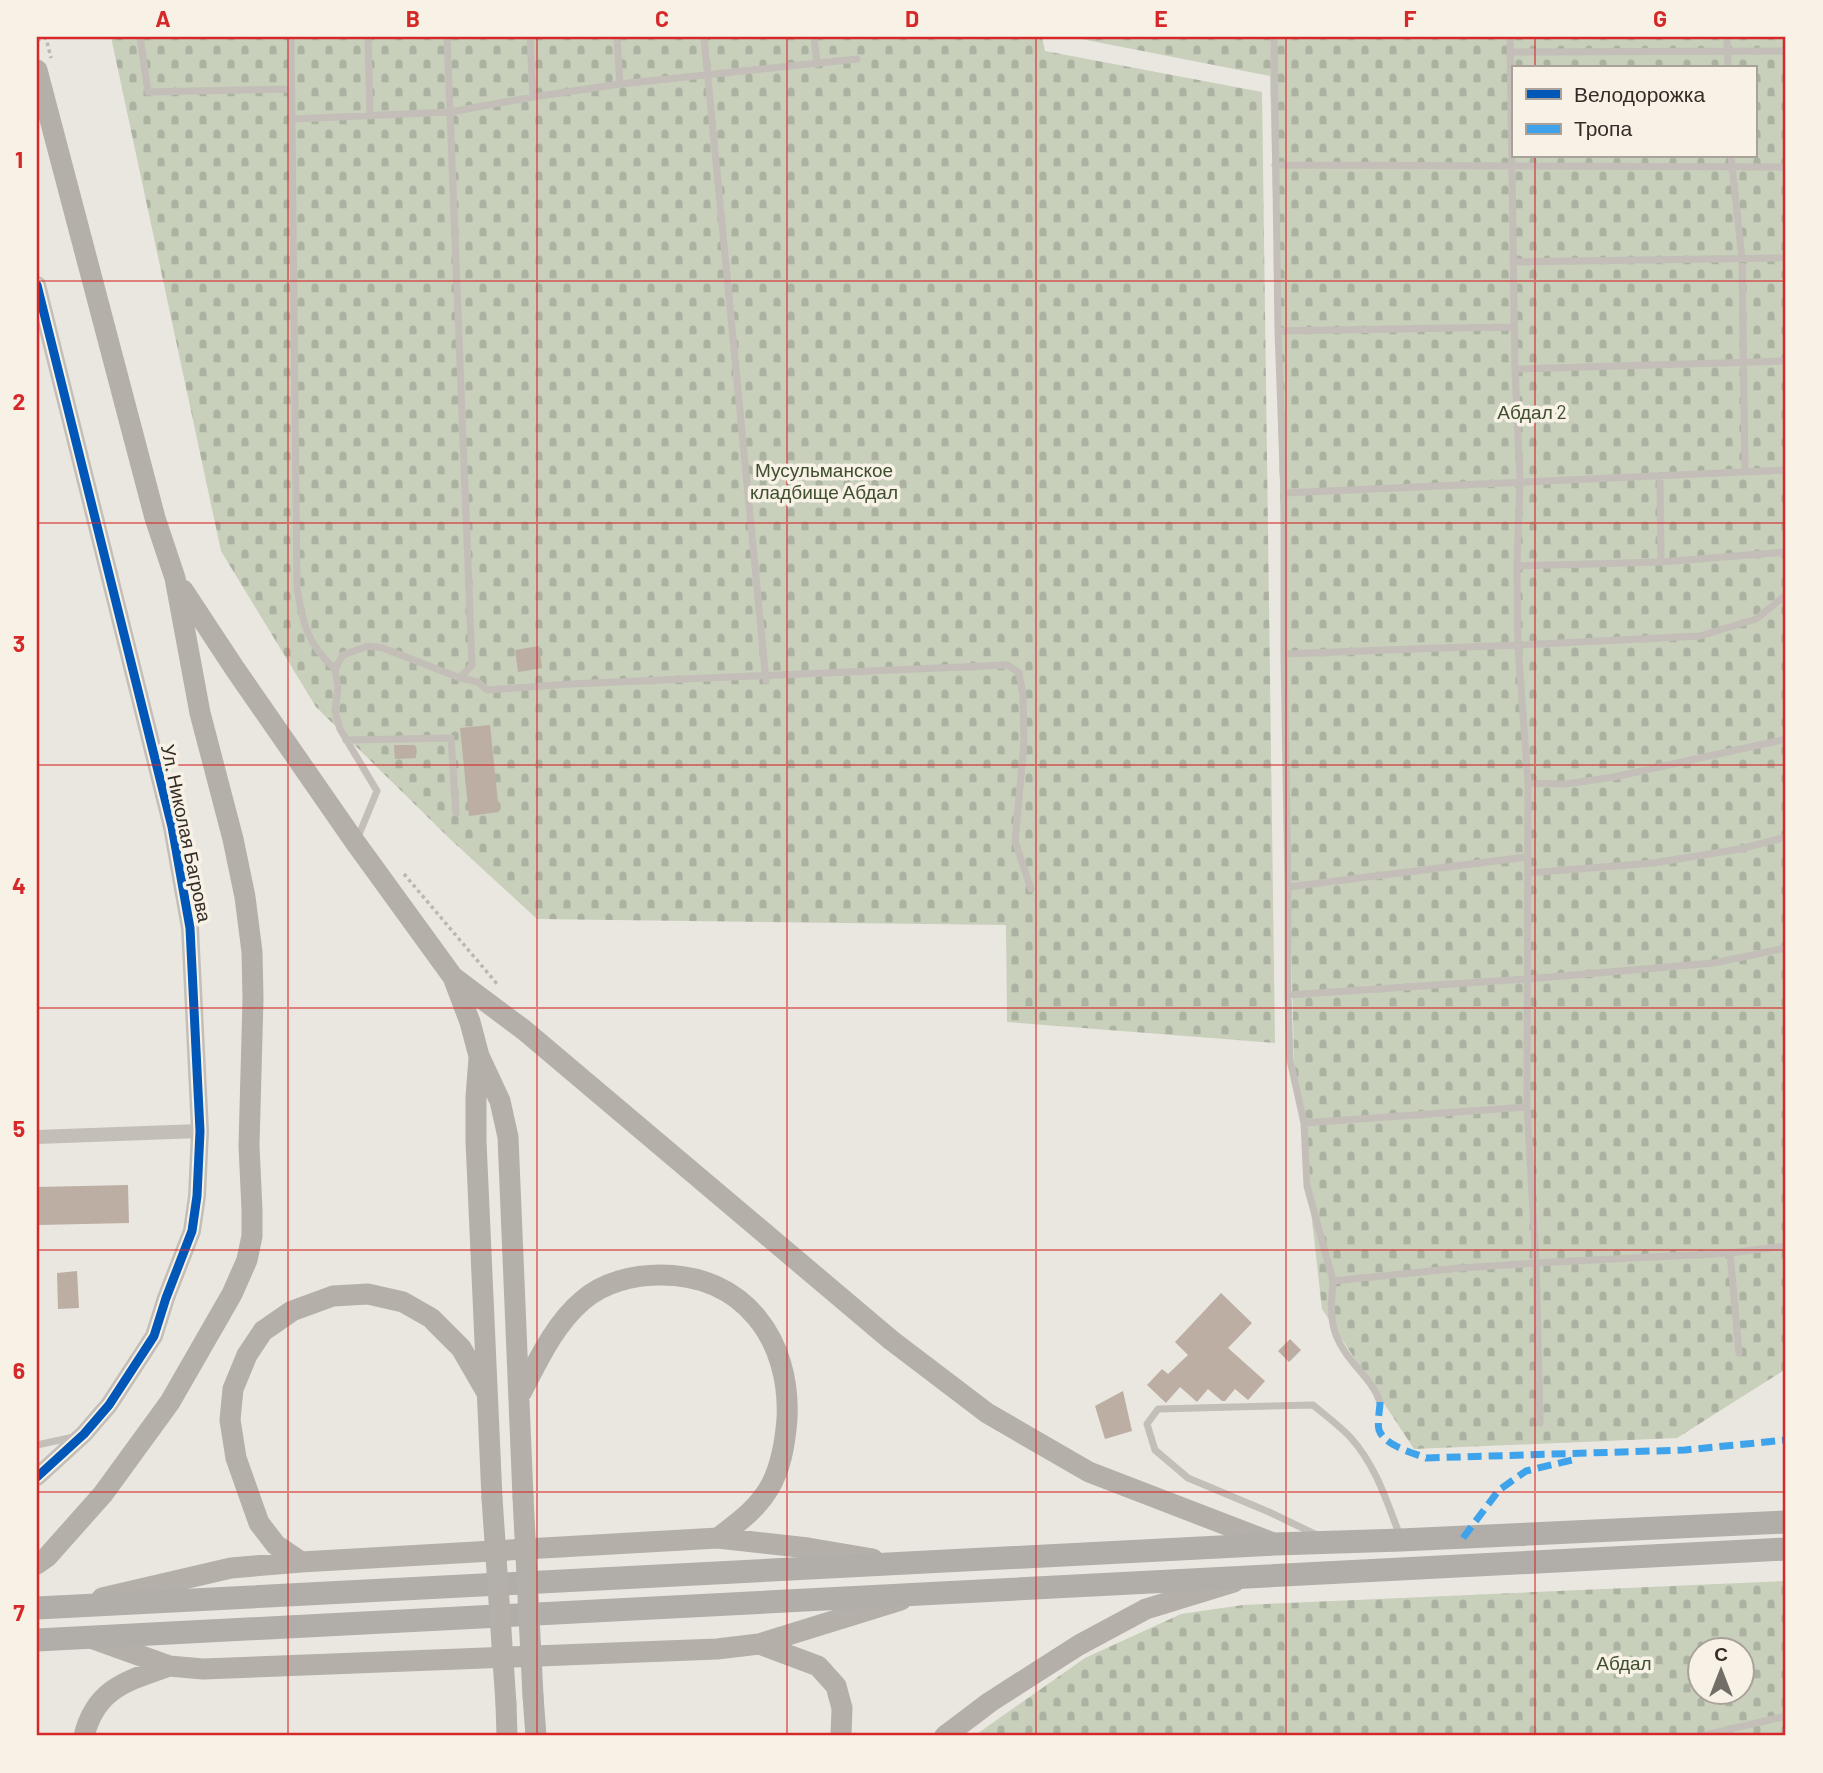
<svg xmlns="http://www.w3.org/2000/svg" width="1823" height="1773" viewBox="0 0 1823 1773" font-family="Barlow,sans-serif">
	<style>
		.cemetery { fill: url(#cemetery-stones); fill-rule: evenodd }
		.building { fill: #bcaea3 }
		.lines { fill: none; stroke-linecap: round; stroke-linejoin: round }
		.path { stroke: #bbb7b1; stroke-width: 3.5; stroke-dasharray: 3.5 3.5; stroke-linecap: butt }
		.service { stroke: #c3beb8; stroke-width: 7 }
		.minor { stroke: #c3beb8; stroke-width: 14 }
		.tertiary { stroke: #c3beb8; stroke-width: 18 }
		.secondary { stroke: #b4afa9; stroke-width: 21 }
		.primary { stroke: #b1ada8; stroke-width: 23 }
		.secondary-bridge { stroke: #b4afa9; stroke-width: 21 }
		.quiet { stroke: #3ea3eb; stroke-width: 7; stroke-dasharray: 14 7; stroke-linecap: butt }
		.cycleway-casing { stroke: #f7f1e6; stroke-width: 13 }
		.cycleway { stroke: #0057b8; stroke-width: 9 }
		.grid { fill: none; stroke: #d62828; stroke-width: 2; stroke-opacity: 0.55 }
		.labels { text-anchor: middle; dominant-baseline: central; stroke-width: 7; stroke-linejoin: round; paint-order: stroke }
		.park-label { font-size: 19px; fill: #3e4e2e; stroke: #f7f1e6 }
		.street-label { font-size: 19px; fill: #332c27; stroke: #f7f1e6 }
		.neatline { fill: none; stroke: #d62828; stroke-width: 2.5 }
		.grid-label { font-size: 23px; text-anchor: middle; font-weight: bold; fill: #d62828 }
	</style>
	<defs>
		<pattern id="cemetery-stones" width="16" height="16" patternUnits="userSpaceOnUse" patternTransform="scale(1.75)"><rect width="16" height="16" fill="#c8cfbb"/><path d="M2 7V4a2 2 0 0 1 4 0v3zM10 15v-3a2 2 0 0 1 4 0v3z" fill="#acb2a1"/></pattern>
	</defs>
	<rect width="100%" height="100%" fill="#eae7e0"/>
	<path class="cemetery" d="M 111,37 L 1042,37 L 1045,51 L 1262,92 L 1275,1043 L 1007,1022 L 1006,925 L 537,919 L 449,838 L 316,707 L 221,551 Z
		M 1071,37 L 1786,37 L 1786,1369 L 1677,1438 L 1414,1449 L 1322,1309 L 1294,1060 L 1270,76 ZM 1513,68 L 1755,68 L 1755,156 L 1513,156 Z
		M 1786,1581 L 1786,1736 L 974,1736 L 1085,1658 L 1181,1614 L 1243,1605 ZM 1700,1650 L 1742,1650 L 1742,1692 L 1700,1692 Z"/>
	<path class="building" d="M 539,646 L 542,668 L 518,672 L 515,650 Z
		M 490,725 L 499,812 L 469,816 L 460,728 Z
		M 394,745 L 415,745 L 416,758 L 395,759 Z
		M 128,1185 L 129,1223 L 39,1225 L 37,1187 Z
		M 77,1271 L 79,1308 L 58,1309 L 57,1273 Z
		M 1221,1293 L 1252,1323 L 1228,1348 L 1265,1381 L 1248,1400 L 1235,1389 L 1225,1401 L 1222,1401 L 1208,1389 L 1197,1402 L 1180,1387 L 1166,1403 L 1147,1385 L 1162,1369 L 1168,1374 L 1188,1355 L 1175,1342 Z
		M 1290,1339 L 1301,1350 L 1289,1362 L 1278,1351 Z
		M 1123,1391 L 1132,1431 L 1105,1439 L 1095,1406 Z"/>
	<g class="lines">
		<path class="path" d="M 37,40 L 46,38 L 51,58
			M 404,874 L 498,985"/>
		<path class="service" d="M 140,37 L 148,92 L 292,89
			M 291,37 L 297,587 C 302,623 308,645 335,669
			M 368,37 L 370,116
			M 530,37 L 533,97
			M 704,37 L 766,681
			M 814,37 L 817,64
			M 1274,37 L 1278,331 L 1284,493 L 1284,654 L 1288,887 L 1288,995 L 1290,1060 L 1304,1123 L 1307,1186 L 1333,1281
			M 1727,37 L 1728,68
			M 1511,52 L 1786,51
			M 620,84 L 857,59
			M 293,119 L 450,112 L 533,97 L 620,84 L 617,37
			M 1731,156 L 1742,259 L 1745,472
			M 1275,165 L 1786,167
			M 1513,262 L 1786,258
			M 1278,331 L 1514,327
			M 1515,369 L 1786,361
			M 1660,475 L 1661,562
			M 1284,493 L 1786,470
			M 1517,566 L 1661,562 L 1786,552
			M 1284,654 L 1518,645 L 1700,636 L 1756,619 L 1786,595
			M 460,678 L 478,682 L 487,690 L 571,684 L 1008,665 L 1019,673 L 1023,695 L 1024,743 L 1015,841 L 1031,889
			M 346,740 L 451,738 L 456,813
			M 1528,783 L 1566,784 L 1614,777 L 1786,739
			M 358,837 L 377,791 L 340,729 L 335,711 L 338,688 L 335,669 L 343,655 L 368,646 L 383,648 L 460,678 L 472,665 L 447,37
			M 1528,873 L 1653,863 L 1740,849 L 1786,837
			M 1288,887 L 1527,857
			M 1288,995 L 1527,979 L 1714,963 L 1786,948
			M 1304,1123 L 1527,1107
			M 1730,1253 L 1739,1353
			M 1380,1402 C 1375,1387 1365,1377 1355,1365 C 1329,1335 1330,1318 1333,1281 L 1460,1268 L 1536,1263 L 1527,1107 L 1528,783 L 1518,645 L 1517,566 L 1520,481 L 1515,369 L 1510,37
			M 1540,1423 L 1536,1263 L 1730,1253 L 1786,1246
			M 37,1445 L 74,1437
			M 1319,1536 L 1269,1512 L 1188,1478 L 1155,1450 L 1147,1424 L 1158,1409 L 1313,1405 C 1326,1416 1340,1426 1351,1438 C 1376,1466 1387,1502 1400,1536
			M 1701,1736 L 1786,1716"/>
		<path class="minor" d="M 37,1137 L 200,1131"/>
		<path class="tertiary" d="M 37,285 L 172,827 L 190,928 L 200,1131 L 197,1196 L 192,1231 L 166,1298 L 154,1336 L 109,1405 L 84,1434 L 37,1477"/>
		<path class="secondary" d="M 37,70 L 155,518 L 175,578 L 200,713 L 233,839 L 245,897 L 252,952 L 253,999 L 249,1146 L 252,1210 L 252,1236 L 247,1260 L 232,1294 L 170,1402 L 103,1494 L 47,1557 L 37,1564
			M 183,590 L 235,669 L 355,842 L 453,977 L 470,1022 L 479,1056 L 500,1101 L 508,1137 L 523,1497
			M 453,977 L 524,1030 L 891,1340 L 987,1413 L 1089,1472 L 1276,1544
			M 479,1058 L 476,1097 L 476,1141 L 492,1498
			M 521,1393 C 538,1361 554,1325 582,1301 C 603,1282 634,1275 661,1275 C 744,1275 791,1340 787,1419 C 785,1444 781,1469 768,1490 C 755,1511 737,1523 718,1538
			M 301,1562 L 276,1545 L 259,1523 L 236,1458 L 230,1420 L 233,1389 L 247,1355 L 263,1331 L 292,1311 L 333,1296 L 368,1294 L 403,1302 L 431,1318 L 461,1348 L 487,1393
			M 102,1598 L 231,1568 L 301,1562 L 718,1538 L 808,1548 L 873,1559
			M 91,1638 L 169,1666 L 203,1669 L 717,1649 L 759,1644 L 901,1600
			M 759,1644 L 818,1666 L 836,1686 L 842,1708 L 841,1736
			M 533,1696 L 536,1736
			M 506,1704 L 507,1736
			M 84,1736 C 96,1688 127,1681 169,1666
			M 945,1736 L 990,1702 L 1079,1645 L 1146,1609 L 1234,1582"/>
		<path class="primary" d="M 37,1608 L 1276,1544 L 1401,1540 L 1786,1522
			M 37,1640 L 1786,1549"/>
		<path class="secondary-bridge" d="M 523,1497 L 533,1696
			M 492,1498 L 506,1704"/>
		<path class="quiet" d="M 1380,1402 C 1380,1410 1377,1421 1379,1430 C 1385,1446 1411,1452 1426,1458 L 1685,1450 L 1786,1440
			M 1463,1538 L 1499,1490 L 1526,1471 L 1572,1460"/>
		<defs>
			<path id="cycleway" d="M 37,285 L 172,827 L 190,928 L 200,1131 L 197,1196 L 192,1231 L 166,1298 L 154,1336 L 109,1405 L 84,1434 L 37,1477"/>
		</defs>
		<use href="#cycleway" class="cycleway-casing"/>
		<use href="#cycleway" class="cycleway"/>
	</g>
	<path class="grid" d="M 288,37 L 288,1736M 537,37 L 537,1736M 787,37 L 787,1736M 1036,37 L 1036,1736M 1286,37 L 1286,1736M 1535,37 L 1535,68M 1535,156 L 1535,1736M 37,281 L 1786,281M 37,523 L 1786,523M 37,765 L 1786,765M 37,1008 L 1786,1008M 37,1250 L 1786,1250M 37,1492 L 1786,1492"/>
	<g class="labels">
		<g class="park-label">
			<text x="1532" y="411">Абдал 2</text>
			<text x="824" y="469">Мусульманское<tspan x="824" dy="22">кладбище Абдал</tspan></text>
			<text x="1624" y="1662">Абдал</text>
		</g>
		<g class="street-label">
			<text transform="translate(187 833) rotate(78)">Ул. Николая Багрова</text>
		</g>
	</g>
	<rect width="1823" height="1773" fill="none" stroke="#f7f1e6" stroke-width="77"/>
	<rect x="1512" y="66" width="245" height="91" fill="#f7f1e6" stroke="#a9a29a" stroke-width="2"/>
	<rect x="1526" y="89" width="35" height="10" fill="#0057b8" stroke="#a9a29a" stroke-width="2"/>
	<text x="1574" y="102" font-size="21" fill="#332c27">Велодорожка</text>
	<rect x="1526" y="124" width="35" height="10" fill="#3ea3eb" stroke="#a9a29a" stroke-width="2"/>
	<text x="1574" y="136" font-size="21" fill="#332c27">Тропа</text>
	<g transform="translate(1721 1671)"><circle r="33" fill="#f7f1e6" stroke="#a9a29a" stroke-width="2"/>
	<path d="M0-5L12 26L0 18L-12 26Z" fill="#736d68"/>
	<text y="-10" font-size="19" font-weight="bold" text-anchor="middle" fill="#332c27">С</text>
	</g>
	<rect x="38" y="38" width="1746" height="1696" class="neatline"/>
	<g class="grid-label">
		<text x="163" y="27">A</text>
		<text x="413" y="27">B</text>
		<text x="662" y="27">C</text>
		<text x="912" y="27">D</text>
		<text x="1161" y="27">E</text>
		<text x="1410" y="27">F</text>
		<text x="1660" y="27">G</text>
		<text x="19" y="168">1</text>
		<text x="19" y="410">2</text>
		<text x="19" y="652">3</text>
		<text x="19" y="894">4</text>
		<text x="19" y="1137">5</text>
		<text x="19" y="1379">6</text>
		<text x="19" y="1621">7</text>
	</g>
</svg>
